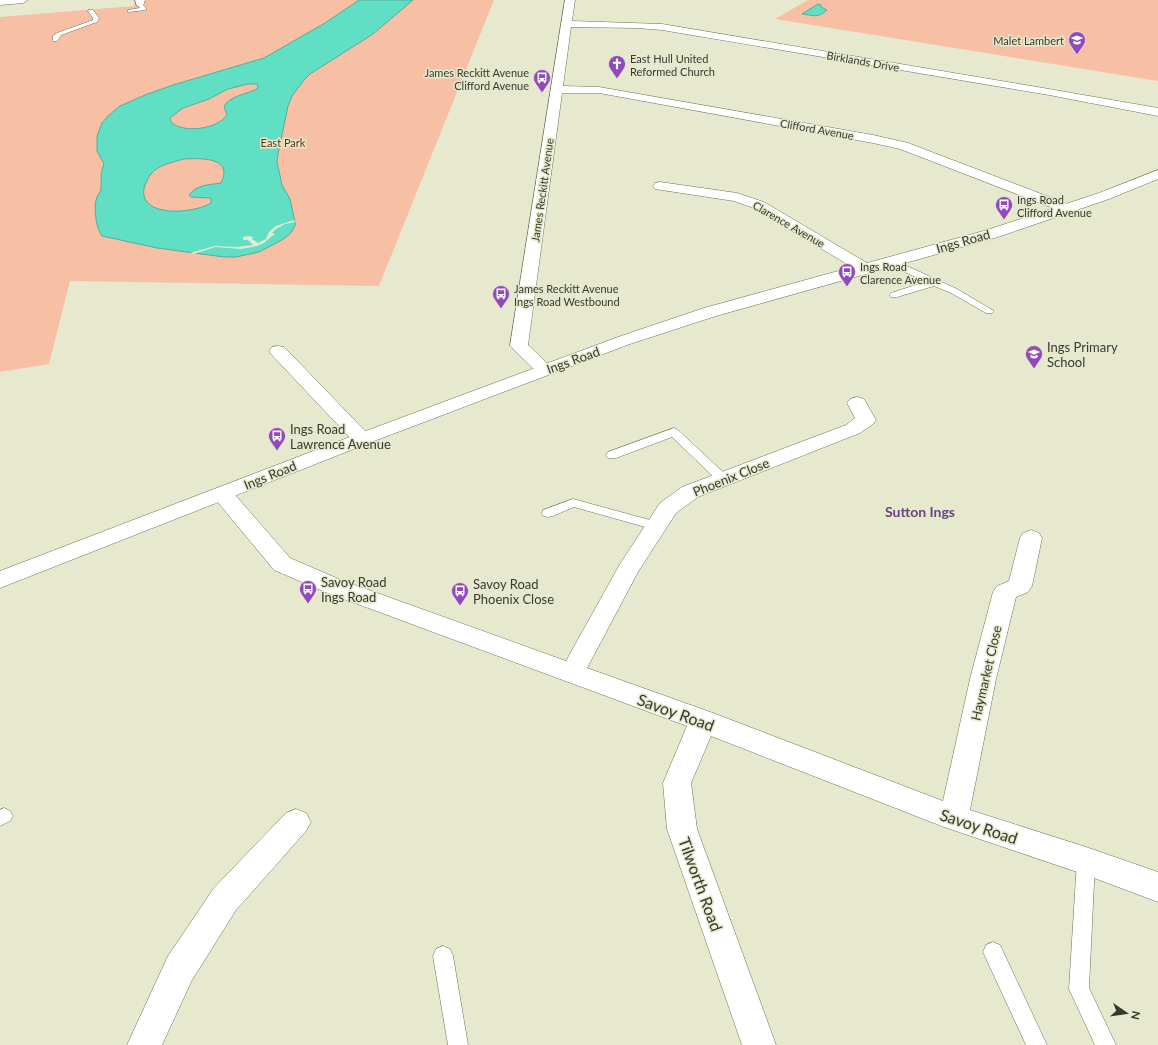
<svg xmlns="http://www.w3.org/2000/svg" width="1158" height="1045" viewBox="0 0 1158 1045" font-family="Lato,sans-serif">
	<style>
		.green { fill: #f7c0a4 }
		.water { fill: #60dfc5; stroke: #54ad98; fill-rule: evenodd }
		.pier { fill: #e6e9ce }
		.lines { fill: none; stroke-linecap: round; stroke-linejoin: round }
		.service-casing { stroke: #6e7159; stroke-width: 1 }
		.minor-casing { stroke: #6e7159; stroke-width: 1 }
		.tertiary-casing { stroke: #6e7159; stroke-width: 1 }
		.service { fill: #fff; fill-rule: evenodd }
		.minor { fill: #fff; fill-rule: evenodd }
		.tertiary { fill: #fff; fill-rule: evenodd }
		.labels { text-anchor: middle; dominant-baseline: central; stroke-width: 3; stroke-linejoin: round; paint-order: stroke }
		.far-poi-label { font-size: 11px; fill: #37392e; stroke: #e6e9ce; text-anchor: start }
		.far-street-label { font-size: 11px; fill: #37392e; stroke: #e6e9ce }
		.far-park-label { font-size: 11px; fill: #652f0d; stroke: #e6e9ce }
		.street-label { font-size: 13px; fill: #37392e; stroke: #e6e9ce }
		.poi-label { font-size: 13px; fill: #37392e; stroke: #e6e9ce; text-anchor: start }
		.neighbourhood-label { font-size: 14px; font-weight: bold; fill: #694680; stroke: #e6e9ce }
		.near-street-label { font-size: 16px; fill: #37392e; stroke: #e6e9ce }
	</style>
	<rect width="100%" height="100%" fill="#e6e9ce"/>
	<path class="green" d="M 135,0 L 494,0 L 379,286 L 70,281 L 49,364 L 0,372 L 0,17 L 134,6 Z
		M 808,0 L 1158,0 L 1158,81 L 775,19 Z"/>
	<path class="water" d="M 359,0 L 413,0 L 373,34 L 310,74 L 305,79 L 292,96 L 288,106 L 278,154 L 277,162 L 282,185 L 290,199 L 295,222 L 295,226 L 290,234 L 282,240 L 259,252 L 236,257 L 224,257 L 157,248 L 102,236 C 96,229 93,206 97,197 C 98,194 101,192 101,189 C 102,176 99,177 104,164 L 97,151 L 97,136 L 102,123 L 108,116 L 120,106 L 145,95 L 173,85 L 264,58 L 325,23 ZM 248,84 L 257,84 L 258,88 C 248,95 232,94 224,106 L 227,115 C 217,129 184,134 171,122 L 170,118 L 183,108 L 209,99 L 228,89 ZM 184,159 C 201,158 234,157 221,183 C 210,185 197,184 189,195 L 191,197 L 211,198 L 211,203 C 196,212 159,216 147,202 C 143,197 143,191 145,185 C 147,182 148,177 151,174 C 158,165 173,162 184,159 Z
		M 818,4 L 821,5 L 821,7 L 827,10 C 817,19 814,15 802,14 Z"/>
	<path class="pier" d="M 294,220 L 295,222 L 285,224 L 276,229 L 272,233 L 275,234 L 274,235 L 272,236 L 264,243 L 257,246 L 241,249 L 215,247 L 194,254 L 190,253 L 215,246 L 237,247 L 253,245 L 248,240 L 243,240 L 243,237 L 248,236 L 253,237 L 252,239 L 258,243 L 266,239 L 269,232 L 276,226 Z"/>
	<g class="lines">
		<defs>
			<path id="service" d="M 140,2 L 146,8 L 146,10 L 128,12 L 128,10 L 140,8 L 137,4 Z
				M 89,10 L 93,10 L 99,18 L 97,22 L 61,35 L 57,41 L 53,41 L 53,36 L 57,33 L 93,20 L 93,18 L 88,11 Z
				M 892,259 L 957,289 L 994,311 L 992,313 L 986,313 L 951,293 L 934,286 L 897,297 L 891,297 L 889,295 L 891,293 L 925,282 L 889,264 L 887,262 L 889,260 Z
				M 674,428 L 678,430 L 727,476 L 729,479 L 727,482 L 719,482 L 672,437 L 616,458 L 608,458 L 606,455 L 608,452 Z
				M 573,499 L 661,523 L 663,526 L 661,529 L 656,530 L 574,507 L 553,516 L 548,517 L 543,516 L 542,513 L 543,510 Z
				M 4,808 L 10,811 L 13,816 L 10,821 L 0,826 L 0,810 Z
				M 1086,853 L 1092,855 L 1095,861 L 1089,988 L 1116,1045 L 1095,1045 L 1069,989 L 1077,861 L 1080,855 Z
				M 993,942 L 1000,945 L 1047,1045 L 1026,1045 L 983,952 L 986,945 Z
				M 443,946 L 450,949 L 453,956 L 468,1045 L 448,1045 L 433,956 L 436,949 Z"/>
			<path id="minor" d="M 0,0 L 28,0 L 23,3 L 0,5 Z
				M 135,0 L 145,0 L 143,6 L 137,6 Z
				M 565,0 L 575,0 L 572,21 L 662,24 L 1049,89 L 1158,108 L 1158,116 L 1049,95 L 662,30 L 637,28 L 571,27 L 563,86 L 599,87 L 873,135 L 908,143 L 1073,206 L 1075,209 L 1073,212 L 1068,213 L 1063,212 L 900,149 L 873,143 L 599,93 L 562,93 L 528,345 L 554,370 L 551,374 L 545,375 L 539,374 L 510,346 Z
				M 660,182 L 737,193 L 764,202 L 872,266 L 874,269 L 872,272 L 866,274 L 860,272 L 754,208 L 734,201 L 655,189 L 653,186 L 655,183 Z
				M 278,346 L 284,347 L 368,434 L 371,438 L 368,442 L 361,444 L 354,442 L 272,355 L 269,351 L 272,347 Z
				M 857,397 L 864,399 L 876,420 L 873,424 L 860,433 L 698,497 L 676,513 L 638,572 L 587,668 L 713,713 L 943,801 L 970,679 L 993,592 L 997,586 L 1009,581 L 1020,538 L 1023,533 L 1031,530 L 1039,533 L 1042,538 L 1032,586 L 1028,592 L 1016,597 L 996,679 L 970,810 L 1086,847 L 1158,872 L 1158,902 L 1086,875 L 944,827 L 711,736 L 691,783 L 697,829 L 776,1045 L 742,1045 L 667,829 L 663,783 L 687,726 L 325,592 L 274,570 L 211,494 L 214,489 L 222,487 L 230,489 L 290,558 L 341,580 L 566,661 L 620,564 L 660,503 L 682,487 L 846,425 L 855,418 L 847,403 L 850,399 Z
				M 296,809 L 306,813 L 311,822 L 306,831 L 236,910 L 192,980 L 162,1045 L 127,1045 L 168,956 L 214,888 L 286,813 Z"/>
			<path id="tertiary" d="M 1158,170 L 1158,179 L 1109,199 L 998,237 L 716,316 L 630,344 L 369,443 L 0,588 L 0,571 L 355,435 L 618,337 L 704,308 L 987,230 L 1099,193 Z"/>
		</defs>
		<use href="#service" class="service-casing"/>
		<use href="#minor" class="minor-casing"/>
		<use href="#tertiary" class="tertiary-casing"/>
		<use href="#service" class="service"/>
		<use href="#minor" class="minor"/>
		<use href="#tertiary" class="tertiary"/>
	</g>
	<defs>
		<symbol id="school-pin" viewBox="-11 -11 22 30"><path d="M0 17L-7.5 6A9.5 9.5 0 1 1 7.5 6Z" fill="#9149bb" stroke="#e6e9ce"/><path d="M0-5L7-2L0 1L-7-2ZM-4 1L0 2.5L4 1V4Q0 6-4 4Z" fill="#fff"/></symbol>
		<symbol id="church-pin" viewBox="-11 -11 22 30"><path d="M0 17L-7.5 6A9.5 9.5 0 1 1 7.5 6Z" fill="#9149bb" stroke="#e6e9ce"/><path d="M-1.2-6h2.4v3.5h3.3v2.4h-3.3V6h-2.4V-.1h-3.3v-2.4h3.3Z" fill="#fff"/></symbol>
		<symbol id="bus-pin" viewBox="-11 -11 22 30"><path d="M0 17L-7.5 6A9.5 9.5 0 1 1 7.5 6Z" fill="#9149bb" stroke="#e6e9ce"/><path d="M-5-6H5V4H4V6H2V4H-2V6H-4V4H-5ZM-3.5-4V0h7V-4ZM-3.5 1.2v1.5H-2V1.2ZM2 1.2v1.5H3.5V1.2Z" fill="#fff"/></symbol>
	</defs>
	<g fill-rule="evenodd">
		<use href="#school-pin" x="1067" y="30" width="20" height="27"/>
		<use href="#church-pin" x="607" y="54" width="20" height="27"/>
		<use href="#bus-pin" x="532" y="68" width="20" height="27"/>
		<use href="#bus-pin" x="994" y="195" width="20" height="27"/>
		<use href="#bus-pin" x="837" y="262" width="20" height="27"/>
		<use href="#bus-pin" x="491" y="284" width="20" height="27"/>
		<use href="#school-pin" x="1024" y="344" width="20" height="27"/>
		<use href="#bus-pin" x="267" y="426" width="20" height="27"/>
		<use href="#bus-pin" x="298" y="579" width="20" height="27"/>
		<use href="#bus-pin" x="450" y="581" width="20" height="27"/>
	</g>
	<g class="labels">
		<g class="far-poi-label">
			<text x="1064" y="40" text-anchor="end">Malet Lambert</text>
			<text x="630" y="58">East Hull United<tspan x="630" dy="13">Reformed Church</tspan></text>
			<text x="529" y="72" text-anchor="end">James Reckitt Avenue<tspan x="529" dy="13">Clifford Avenue</tspan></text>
			<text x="1017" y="199">Ings Road<tspan x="1017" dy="13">Clifford Avenue</tspan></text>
			<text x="860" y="266">Ings Road<tspan x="860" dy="13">Clarence Avenue</tspan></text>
			<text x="514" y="288">James Reckitt Avenue<tspan x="514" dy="13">Ings Road Westbound</tspan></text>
		</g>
		<g class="far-street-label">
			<text transform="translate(863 61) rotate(10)">Birklands Drive</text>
			<text transform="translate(817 129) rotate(10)">Clifford Avenue</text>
			<text transform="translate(542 190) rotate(-82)">James Reckitt Avenue</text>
			<text transform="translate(789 224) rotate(30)">Clarence Avenue</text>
		</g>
		<g class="far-park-label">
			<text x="283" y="142">East Park</text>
		</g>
		<g class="street-label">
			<text transform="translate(963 241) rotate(-16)">Ings Road</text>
			<text transform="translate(573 360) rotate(-20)">Ings Road</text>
			<text transform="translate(270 475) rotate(-22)">Ings Road</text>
			<text transform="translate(731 477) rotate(-22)">Phoenix Close</text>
			<text transform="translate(986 673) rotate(-77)">Haymarket Close</text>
		</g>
		<g class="poi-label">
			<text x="1047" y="347">Ings Primary<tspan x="1047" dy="15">School</tspan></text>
			<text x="290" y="429">Ings Road<tspan x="290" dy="15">Lawrence Avenue</tspan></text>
			<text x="321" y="582">Savoy Road<tspan x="321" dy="15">Ings Road</tspan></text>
			<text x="473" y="584">Savoy Road<tspan x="473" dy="15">Phoenix Close</tspan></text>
		</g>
		<g class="neighbourhood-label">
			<text x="920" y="511">Sutton Ings</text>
		</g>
		<g class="near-street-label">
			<text transform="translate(676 712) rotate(20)">Savoy Road</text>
			<text transform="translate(979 826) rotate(18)">Savoy Road</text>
			<text transform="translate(701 884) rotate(70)">Tilworth Road</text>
		</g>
	</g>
	<g transform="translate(1126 1013) rotate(103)" stroke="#e6e9ce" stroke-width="3" paint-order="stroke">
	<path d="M0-3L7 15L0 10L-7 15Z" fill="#37392e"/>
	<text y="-6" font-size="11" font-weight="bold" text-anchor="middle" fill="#37392e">N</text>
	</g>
</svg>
